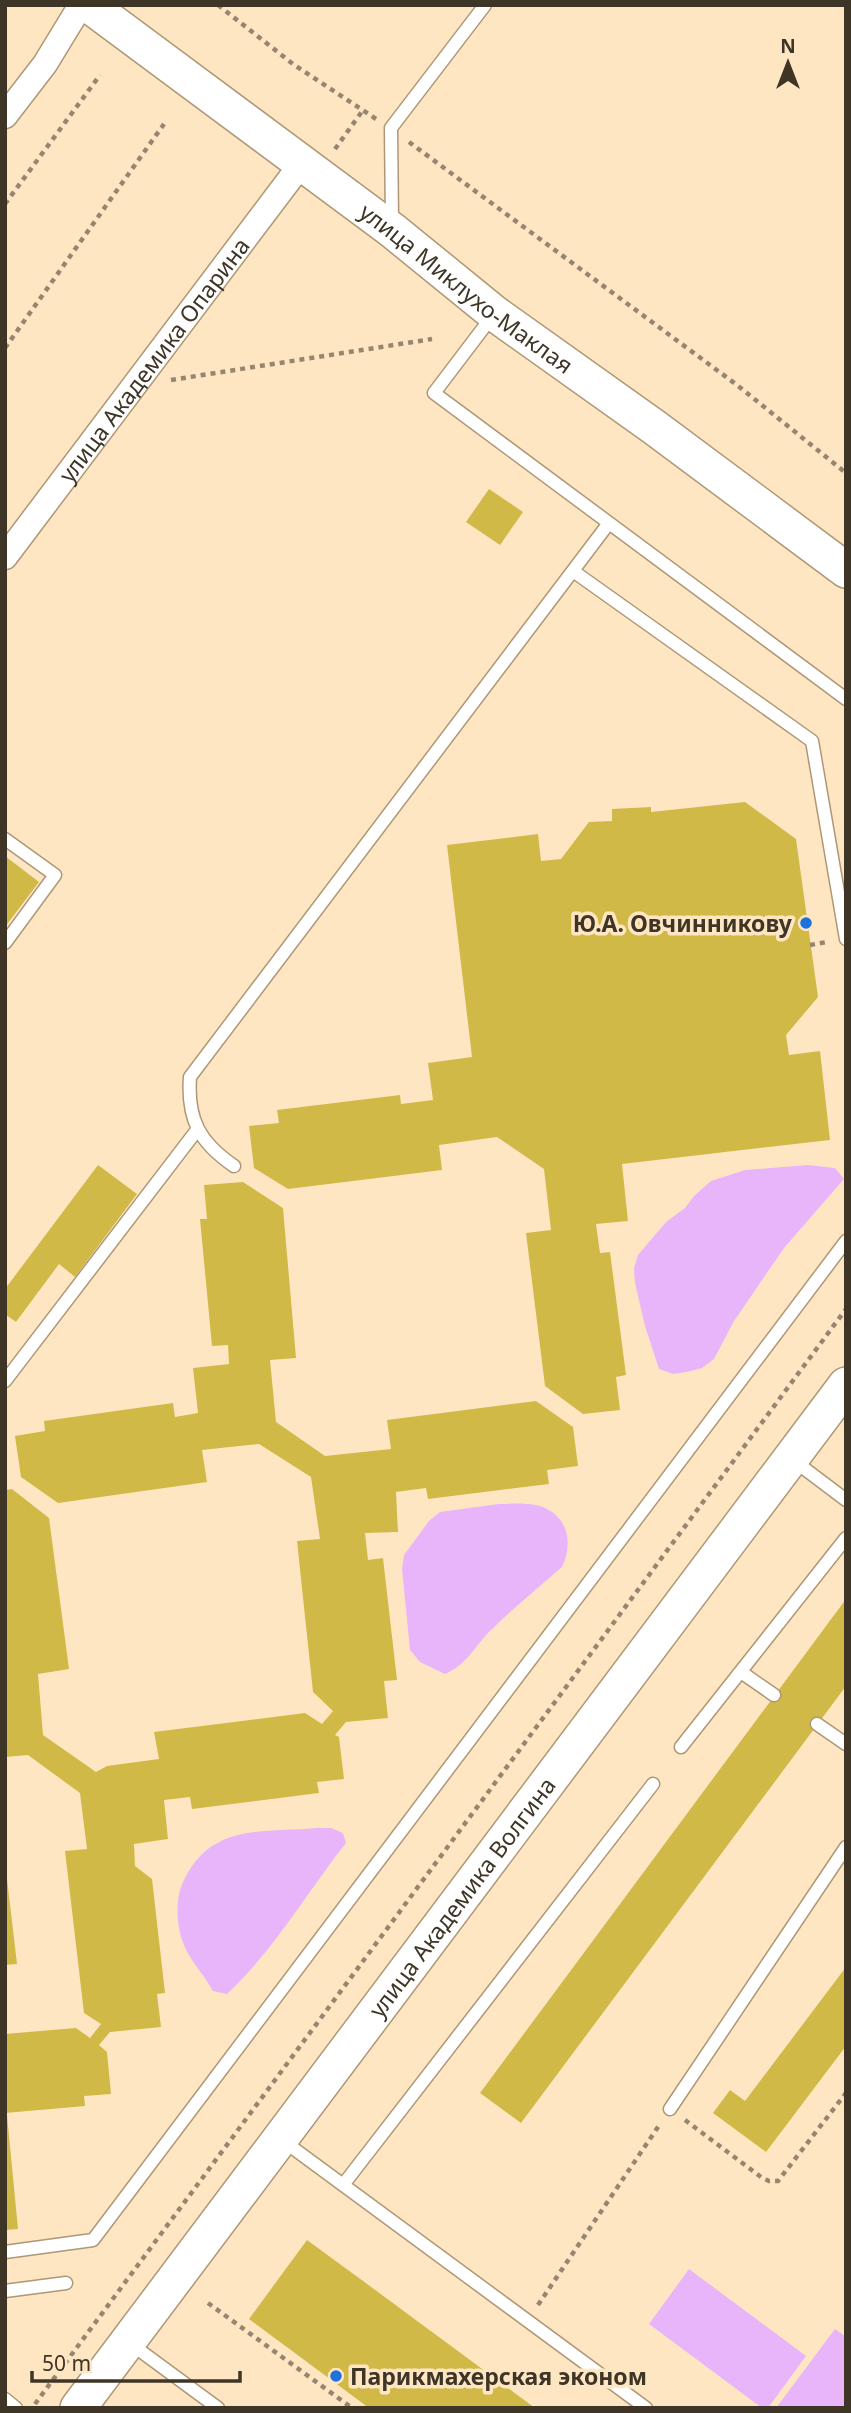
<svg xmlns="http://www.w3.org/2000/svg" width="851" height="2413" viewBox="0 0 851 2413" font-family="'Noto Sans',sans-serif">
	<style>
		.green { fill: #e8b4fa }
		.building { fill: #d1b947 }
		.lines { fill: none; stroke-linecap: round; stroke-linejoin: round }
		.lane-casing { stroke: #ae9776; stroke-width: 15 }
		.street-casing { stroke: #ae9776; stroke-width: 27 }
		.secondary-casing { stroke: #ae9776; stroke-width: 38 }
		.path { stroke: #97866f; stroke-width: 4.5; stroke-dasharray: 5 5; stroke-linecap: butt }
		.lane { stroke: #fff; stroke-width: 12 }
		.street { stroke: #fff; stroke-width: 24 }
		.secondary { stroke: #fff; stroke-width: 35 }
		.poi-dot { fill: #1f71db; stroke: #ffe6c3; stroke-width: 2.5 }
		.labels { text-anchor: middle; dominant-baseline: central; stroke-width: 7; stroke-linejoin: round; paint-order: stroke }
		.street-label { font-size: 23px; fill: #3e3527; stroke: #ffe6c3 }
		.poi-label { font-size: 23px; font-weight: bold; fill: #3e3527; stroke: #ffe6c3; text-anchor: end }
	</style>
	<rect width="100%" height="100%" fill="#ffe6c3"/>
	<path class="green" d="M 808,1165 L 835,1168 L 844,1179 L 784,1248 L 734,1321 L 714,1359 L 702,1368 L 687,1372 L 673,1374 L 659,1369 L 645,1326 L 635,1283 L 634,1268 L 638,1255 L 666,1222 L 685,1208 L 694,1196 L 711,1181 L 745,1170 Z
		M 499,1504 C 512,1504 530,1502 543,1507 C 569,1518 573,1544 562,1567 C 537,1589 511,1610 488,1633 C 473,1649 466,1665 445,1674 L 420,1662 L 410,1650 L 402,1569 L 404,1555 L 429,1521 L 440,1512 Z
		M 316,1828 L 331,1828 L 343,1833 L 346,1843 C 306,1894 274,1950 227,1994 L 213,1991 C 204,1974 188,1959 182,1940 C 176,1921 175,1896 185,1878 C 213,1823 264,1833 316,1828 Z
		M 689,2269 L 806,2356 L 768,2408 L 762,2408 L 649,2324 Z
		M 835,2329 L 846,2337 L 846,2408 L 776,2408 Z"/>
	<path class="building" d="M 489,489 L 523,512 L 500,545 L 466,522 Z
		M 745,802 L 796,839 L 818,997 L 786,1035 L 789,1055 L 820,1051 L 830,1140 L 622,1164 L 628,1221 L 596,1224 L 600,1253 L 610,1252 L 626,1375 L 616,1377 L 620,1410 L 583,1414 L 545,1386 L 526,1233 L 551,1230 L 544,1169 L 497,1137 L 439,1145 L 442,1170 L 288,1189 L 254,1168 L 249,1126 L 279,1123 L 277,1110 L 400,1095 L 401,1104 L 433,1100 L 428,1063 L 472,1057 L 447,845 L 538,834 L 541,861 L 561,859 L 589,822 L 612,821 L 612,809 L 651,807 L 651,812 Z
		M 5,856 L 39,882 L 5,927 Z
		M 98,1165 L 137,1194 L 75,1277 L 59,1264 L 16,1322 L 5,1314 L 5,1289 Z
		M 243,1182 L 283,1208 L 296,1358 L 270,1360 L 276,1422 L 325,1456 L 391,1449 L 387,1420 L 536,1401 L 573,1427 L 578,1466 L 547,1470 L 549,1484 L 428,1499 L 426,1488 L 396,1492 L 398,1532 L 365,1533 L 368,1560 L 383,1558 L 397,1680 L 384,1681 L 388,1718 L 346,1722 L 335,1735 L 339,1737 L 344,1779 L 317,1782 L 319,1793 L 192,1809 L 190,1797 L 164,1800 L 168,1839 L 134,1844 L 135,1866 L 152,1879 L 165,1993 L 157,1994 L 161,2027 L 110,2032 L 99,2045 L 107,2052 L 111,2094 L 84,2096 L 85,2106 L 5,2113 L 5,2034 L 76,2028 L 90,2038 L 101,2024 L 84,2013 L 65,1851 L 87,1849 L 80,1793 L 28,1755 L 5,1757 L 5,1490 L 12,1489 L 49,1518 L 69,1669 L 38,1674 L 43,1735 L 96,1772 L 107,1766 L 159,1759 L 154,1732 L 305,1713 L 322,1724 L 333,1711 L 313,1692 L 297,1541 L 320,1539 L 311,1477 L 259,1444 L 202,1450 L 207,1482 L 58,1503 L 21,1477 L 15,1436 L 45,1431 L 44,1421 L 173,1403 L 175,1417 L 198,1413 L 193,1368 L 229,1364 L 228,1345 L 212,1346 L 200,1219 L 207,1219 L 204,1185 Z
		M 846,1599 L 846,1686 L 521,2123 L 480,2093 Z
		M 5,1879 L 7,1879 L 17,1964 L 5,1965 Z
		M 846,1967 L 846,2046 L 766,2152 L 713,2113 L 730,2090 L 745,2101 Z
		M 5,2115 L 7,2115 L 18,2229 L 5,2230 Z
		M 307,2240 L 359,2278 L 535,2408 L 369,2408 L 249,2319 Z"/>
	<g class="lines">
		<defs>
			<path id="lane" d="M 392,222 L 391,128 L 485,5
				M 494,314 L 434,393 L 846,699
				M 573,571 L 812,741 L 846,939
				M 5,839 L 55,875 L 5,943
				M 234,1166 C 199,1142 187,1119 190,1077 L 609,523
				M 5,1381 L 197,1130
				M 793,1460 L 846,1500
				M 741,1672 L 774,1695
				M 817,1724 L 846,1744
				M 681,1747 L 846,1538
				M 670,2109 L 846,1847
				M 282,2140 L 646,2408
				M 343,2185 L 653,1784
				M 5,2252 L 93,2240 L 846,1241
				M 5,2291 L 66,2283
				M 131,2344 L 218,2408
				M 5,2399 L 16,2408"/>
			<g id="street">
				<path d="M 5,116 L 45,64 L 81,5"/>
				<path id="s1" d="M 5,557 L 302,163"/>
			</g>
			<g id="secondary">
				<path id="s2" d="M 89,5 L 392,230 L 494,313 L 654,427 L 846,570"/>
				<path id="s3" d="M 78,2408 L 846,1385"/>
			</g>
		</defs>
		<use href="#lane" class="lane-casing"/>
		<use href="#street" class="street-casing"/>
		<use href="#secondary" class="secondary-casing"/>
		<path class="path" d="M 218,5 L 293,64 L 376,119
			M 409,142 L 737,385 L 846,473
			M 335,149 L 363,110
			M 5,204 L 100,75
			M 5,348 L 164,124
			M 171,380 L 432,339
			M 810,945 L 827,942
			M 685,2120 L 761,2177 L 769,2181 L 778,2181 L 846,2093
			M 208,2303 L 352,2408
			M 538,2305 L 660,2124
			M 35,2404 L 846,1309"/>
		<use href="#lane" class="lane"/>
		<use href="#street" class="street"/>
		<use href="#secondary" class="secondary"/>
	</g>
	<g class="poi-dot">
		<circle cx="806" cy="923" r="7"/>
		<circle cx="336" cy="2376" r="7"/>
	</g>
	<g class="labels">
		<g class="street-label">
			<text stroke="none"><textPath href="#s2" startOffset="472">улица Миклухо-Маклая</textPath></text>
			<text stroke="none"><textPath href="#s1" startOffset="247">улица Академика Опарина</textPath></text>
			<text stroke="none"><textPath href="#s3" startOffset="639">улица Академика Волгина</textPath></text>
		</g>
		<g class="poi-label">
			<text x="792" y="923">Ю.А. Овчинникову</text>
			<text x="350" y="2376" text-anchor="start">Парикмахерская эконом</text>
		</g>
	</g>
	<rect width="851" height="2413" fill="none" stroke="#3e3527" stroke-width="14"/>
	<g transform="translate(788 63)" stroke="#ffe6c3" stroke-width="5" paint-order="stroke">
	<path d="M0-5L12 26L0 18L-12 26Z" fill="#3e3527"/>
	<text y="-10" font-size="19" font-weight="bold" text-anchor="middle" fill="#3e3527">N</text>
	</g>
	<path d="M32 2371v10h208v-10" fill="none" stroke="#3e3527" stroke-width="3.5"/>
	<text x="42" y="2371" font-size="21" fill="#3e3527" stroke="#ffe6c3" stroke-width="5" paint-order="stroke">50 m</text>
</svg>
